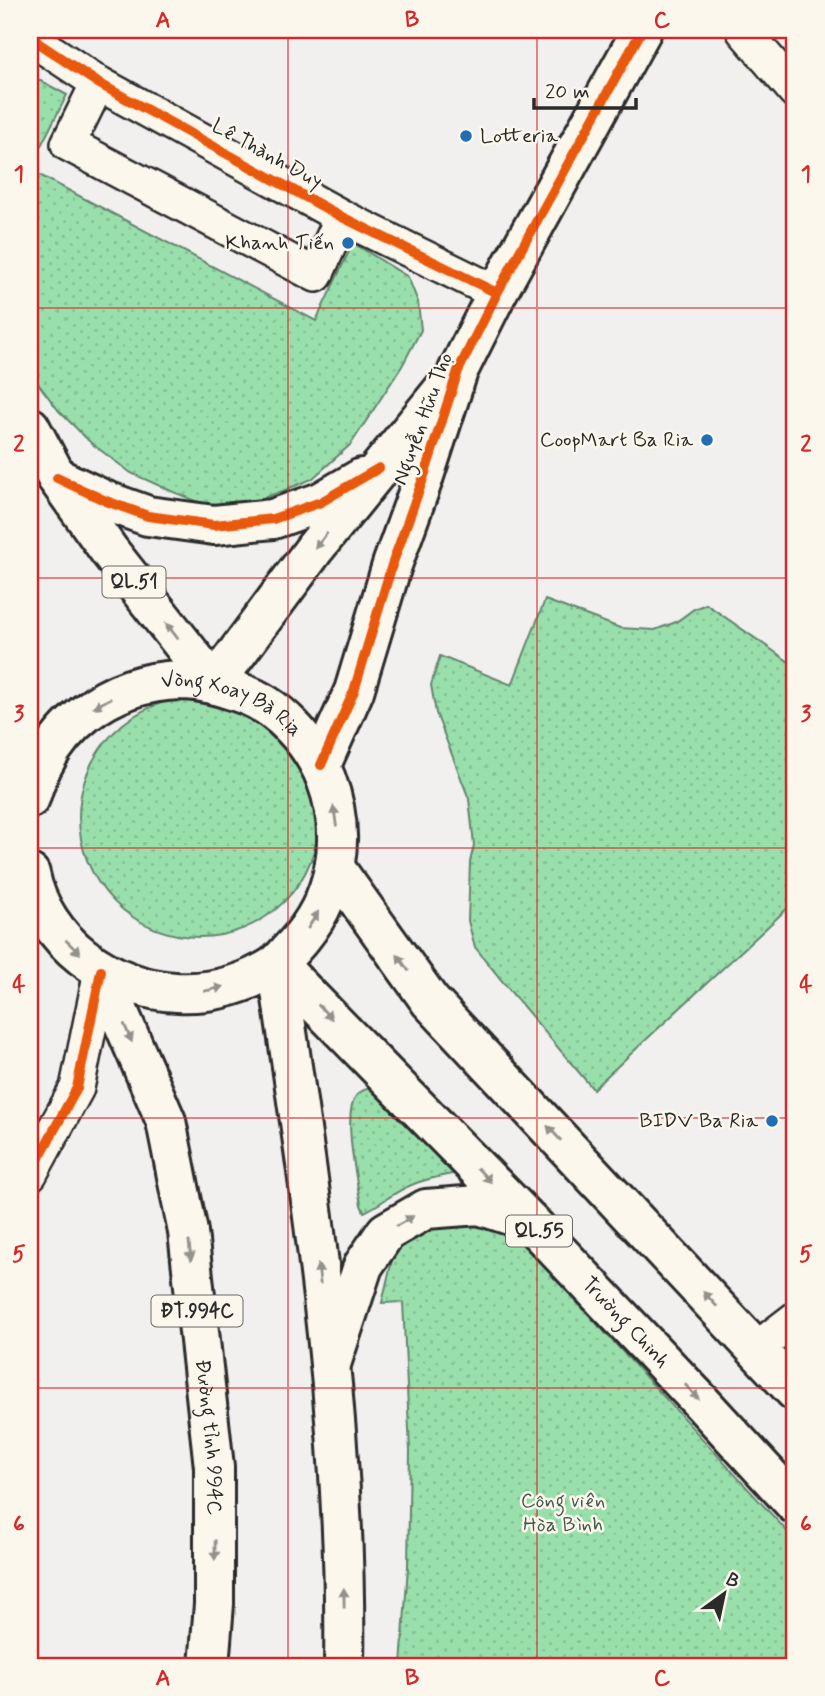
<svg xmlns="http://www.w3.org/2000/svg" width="825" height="1696" viewBox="0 0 825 1696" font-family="Mynerve,sans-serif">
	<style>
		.green { fill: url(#green-dots); stroke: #62856c; stroke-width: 2 }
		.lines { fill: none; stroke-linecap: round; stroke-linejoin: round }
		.street-casing { stroke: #2b2b2b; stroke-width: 38 }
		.secondary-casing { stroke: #2b2b2b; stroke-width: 44 }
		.primary-casing { stroke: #2b2b2b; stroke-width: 44 }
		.highway-casing { stroke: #2b2b2b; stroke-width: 44 }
		.street { stroke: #fbf7ec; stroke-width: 33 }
		.secondary { stroke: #fbf7ec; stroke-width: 38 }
		.primary { stroke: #fbf7ec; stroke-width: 38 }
		.highway { stroke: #fbf7ec; stroke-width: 38 }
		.cycleway-casing { stroke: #fbf7ec; stroke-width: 15 }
		.cycleway { stroke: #e8590c; stroke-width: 10 }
		.oneway { fill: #93918c }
		.grid { fill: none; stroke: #d62828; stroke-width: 2; stroke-opacity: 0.55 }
		.poi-dot { fill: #1f6fb2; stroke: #fbf7ec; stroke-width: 2.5 }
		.labels { text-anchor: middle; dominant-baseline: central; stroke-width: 5; stroke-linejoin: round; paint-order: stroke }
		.shield { fill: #fbf7ec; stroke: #696865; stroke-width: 2 }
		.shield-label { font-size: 19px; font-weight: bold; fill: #2b2b2b }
		.poi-label { font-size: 21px; fill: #2b2b2b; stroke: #fbf7ec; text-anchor: end }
		.street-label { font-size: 21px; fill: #2b2b2b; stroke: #fbf7ec }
		.park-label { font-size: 21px; fill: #46584b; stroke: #fbf7ec }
		.neatline { fill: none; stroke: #d62828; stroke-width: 2.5 }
		.grid-label { font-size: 23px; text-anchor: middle; font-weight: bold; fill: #d62828 }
	</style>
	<defs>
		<pattern id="green-dots" width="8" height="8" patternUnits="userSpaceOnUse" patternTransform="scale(1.75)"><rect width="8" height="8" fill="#99dfac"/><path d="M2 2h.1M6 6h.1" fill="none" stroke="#84c094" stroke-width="1.8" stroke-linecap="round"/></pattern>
	</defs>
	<rect width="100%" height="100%" fill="#f1f0ef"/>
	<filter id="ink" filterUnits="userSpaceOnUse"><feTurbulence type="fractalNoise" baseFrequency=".0143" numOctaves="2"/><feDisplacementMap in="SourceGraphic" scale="14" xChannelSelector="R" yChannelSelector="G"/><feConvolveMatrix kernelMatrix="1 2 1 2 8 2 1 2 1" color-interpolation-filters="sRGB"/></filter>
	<g filter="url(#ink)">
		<path class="green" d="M 30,75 L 67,95 L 30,167 Z
			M 30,170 L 316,321 L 353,243 L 408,277 L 418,302 L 421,330 L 402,366 L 351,444 L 312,479 L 280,492 L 247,504 L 206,505 L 171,491 L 131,473 L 91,443 L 59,411 L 30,373 Z
			M 545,600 L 620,628 L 655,630 L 676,622 L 694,609 L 706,604 L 795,666 L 795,913 L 791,905 L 593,1089 L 511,992 L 475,947 L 468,921 L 470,862 L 474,845 L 469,799 L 436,713 L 431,685 L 440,656 L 512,685 Z
			M79 817a120 120 0 1 1 240 0a120 120 0 1 1-240 0Z
			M 375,1087 L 463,1172 C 443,1176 421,1179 403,1189 C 389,1196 378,1206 364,1212 L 361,1205 C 357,1182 342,1114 356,1096 C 361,1090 367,1088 375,1087 Z
			M 461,1208 L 525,1241 L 534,1255 L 795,1540 L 795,1666 L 401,1666 L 408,1566 L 410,1451 L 403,1302 L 382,1303 L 395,1247 Z"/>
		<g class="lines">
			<defs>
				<path id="street" d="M 31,30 L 38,43 L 98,83 L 342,217 L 497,293
					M 743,30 L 795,91
					M 98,83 L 68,144 L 316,275 L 342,217
					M 30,1174 L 77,1088 L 101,971
					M 756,1349 L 795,1319"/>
				<path id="secondary" d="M 57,478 L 106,501 L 148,516 L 214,525 L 273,519 L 321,502 L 362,478
					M 214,684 L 315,548 L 444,389
					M 321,765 L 354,691 L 392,565 L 423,479 L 458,371 L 497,293 L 642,30"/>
				<g id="primary">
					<path d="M 277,964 C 311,1196 348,1430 344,1666"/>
					<path id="s1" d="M 101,971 L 166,1121 L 188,1232 L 214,1467 L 214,1604 L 209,1666"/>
				</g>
				<g id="highway">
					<path d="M 30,427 L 57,478 L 110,552 L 214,684"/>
					<path id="s2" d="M 30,798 C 50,727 108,682 181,680 C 201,680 220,686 238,692 C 277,704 311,741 326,779 C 348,837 337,900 294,946 C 288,952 282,960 276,965 C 214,1005 140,1000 83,957 C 57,937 36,906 30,874"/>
					<path d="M 335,868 L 430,1001 L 795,1391"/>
					<path id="s3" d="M 277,964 L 530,1222 L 702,1403 L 795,1504"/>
					<path d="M 331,1364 L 363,1266 L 386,1232 L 426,1209 L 479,1205 L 525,1220"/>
				</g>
			</defs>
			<use href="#street" class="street-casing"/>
			<use href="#secondary" class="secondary-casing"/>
			<use href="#primary" class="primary-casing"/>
			<use href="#highway" class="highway-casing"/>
			<use href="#street" class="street"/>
			<use href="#secondary" class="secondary"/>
			<use href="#primary" class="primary"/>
			<use href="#highway" class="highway"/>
			<defs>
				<path id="cycleway" d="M 31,30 L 38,43 L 98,83 L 342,217 L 497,293
					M 57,478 L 106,501 L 148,516 L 214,525 L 273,519 L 321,502 L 379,468
					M 321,765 L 354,691 L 392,565 L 423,479 L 458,371 L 497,293 L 642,30
					M 30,1174 L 77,1088 L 101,971"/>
			</defs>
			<use href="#cycleway" class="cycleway-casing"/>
			<use href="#cycleway" class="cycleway"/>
		</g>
		<defs><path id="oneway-solid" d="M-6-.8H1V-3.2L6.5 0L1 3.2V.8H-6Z" transform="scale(1.75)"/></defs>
		<g class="oneway">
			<use href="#oneway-solid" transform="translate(321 541) rotate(128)"/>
			<use href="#oneway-solid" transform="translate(172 631) rotate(-128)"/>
			<use href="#oneway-solid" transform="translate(102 703) rotate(151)"/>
			<use href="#oneway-solid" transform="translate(335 816) rotate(-98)"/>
			<use href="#oneway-solid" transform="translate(313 920) rotate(-58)"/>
			<use href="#oneway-solid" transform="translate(73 947) rotate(44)"/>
			<use href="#oneway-solid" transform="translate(403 963) rotate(-126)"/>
			<use href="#oneway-solid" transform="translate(214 989) rotate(-13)"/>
			<use href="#oneway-solid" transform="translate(325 1012) rotate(46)"/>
			<use href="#oneway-solid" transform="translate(128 1033) rotate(67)"/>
			<use href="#oneway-solid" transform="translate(554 1133) rotate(-133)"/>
			<use href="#oneway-solid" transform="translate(484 1175) rotate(46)"/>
			<use href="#oneway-solid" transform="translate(405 1221) rotate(-31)"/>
			<use href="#oneway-solid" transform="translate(190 1251) rotate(84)"/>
			<use href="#oneway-solid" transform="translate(319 1274) rotate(-97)"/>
			<use href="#oneway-solid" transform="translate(710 1299) rotate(-133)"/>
			<use href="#oneway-solid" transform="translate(692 1392) rotate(47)"/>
			<use href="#oneway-solid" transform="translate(215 1550) rotate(91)"/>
			<use href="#oneway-solid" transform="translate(344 1598) rotate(-91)"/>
		</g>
	</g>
	<path class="grid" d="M 288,30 L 288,1666M 537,30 L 537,1666M 30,308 L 795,308M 30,578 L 795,578M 30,848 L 795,848M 30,1118 L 795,1118M 30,1388 L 795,1388"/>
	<g class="poi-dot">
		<circle cx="466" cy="136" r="7"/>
		<circle cx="348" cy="243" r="7"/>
		<circle cx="707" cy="440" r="7"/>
		<circle cx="772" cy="1121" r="7"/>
	</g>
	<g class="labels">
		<g class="shield">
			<rect x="102.5" y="566.5" width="63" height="31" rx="5"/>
			<rect x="506" y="1215.5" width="66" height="31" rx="5"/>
			<rect x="151.5" y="1295.5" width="91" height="31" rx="5"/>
		</g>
		<g class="shield-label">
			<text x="134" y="582">QL.51</text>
			<text x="539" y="1231">QL.55</text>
			<text x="197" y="1311">ĐT.994C</text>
		</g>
		<g class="poi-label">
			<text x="480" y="136" text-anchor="start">Lotteria</text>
			<text x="334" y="243">Khanh Tiến</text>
			<text x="693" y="440">CoopMart Ba Ria</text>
			<text x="758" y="1121">BIDV Ba Ria</text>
		</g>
		<g class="street-label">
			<text transform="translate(267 154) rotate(29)">Lê Thành Duy</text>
			<text transform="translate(423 419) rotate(-70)">Nguyễn Hữu Thọ</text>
			<text stroke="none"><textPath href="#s2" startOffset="262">Vòng Xoay Bà Rịa</textPath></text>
			<text stroke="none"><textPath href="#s3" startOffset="500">Trường Chinh</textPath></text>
			<text stroke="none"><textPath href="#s1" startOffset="483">Đường tỉnh 994C</textPath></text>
		</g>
		<g class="park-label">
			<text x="563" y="1501">Công viên<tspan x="563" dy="24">Hòa Bình</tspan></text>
		</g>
	</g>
	<rect width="825" height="1696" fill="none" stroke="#fbf7ec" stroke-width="77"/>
	<g transform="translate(724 1594) rotate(33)" stroke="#fbf7ec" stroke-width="5" paint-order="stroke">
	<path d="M0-5L12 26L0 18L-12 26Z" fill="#2b2b2b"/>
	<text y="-10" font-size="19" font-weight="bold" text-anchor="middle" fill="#2b2b2b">B</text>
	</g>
	<path d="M534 98v10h102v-10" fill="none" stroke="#2b2b2b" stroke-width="3.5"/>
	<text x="545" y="98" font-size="21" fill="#2b2b2b" stroke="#fbf7ec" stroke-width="5" paint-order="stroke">20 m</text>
	<rect x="38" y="38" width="748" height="1620" class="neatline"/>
	<g class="grid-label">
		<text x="163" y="27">A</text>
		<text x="412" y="27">B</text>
		<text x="662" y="27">C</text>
		<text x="19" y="181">1</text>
		<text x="806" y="181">1</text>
		<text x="19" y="451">2</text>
		<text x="806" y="451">2</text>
		<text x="19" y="721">3</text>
		<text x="806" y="721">3</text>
		<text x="19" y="991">4</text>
		<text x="806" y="991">4</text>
		<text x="19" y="1261">5</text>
		<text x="806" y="1261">5</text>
		<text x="19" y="1531">6</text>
		<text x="806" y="1531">6</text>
		<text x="163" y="1685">A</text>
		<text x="412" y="1685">B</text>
		<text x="662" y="1685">C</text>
	</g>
</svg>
